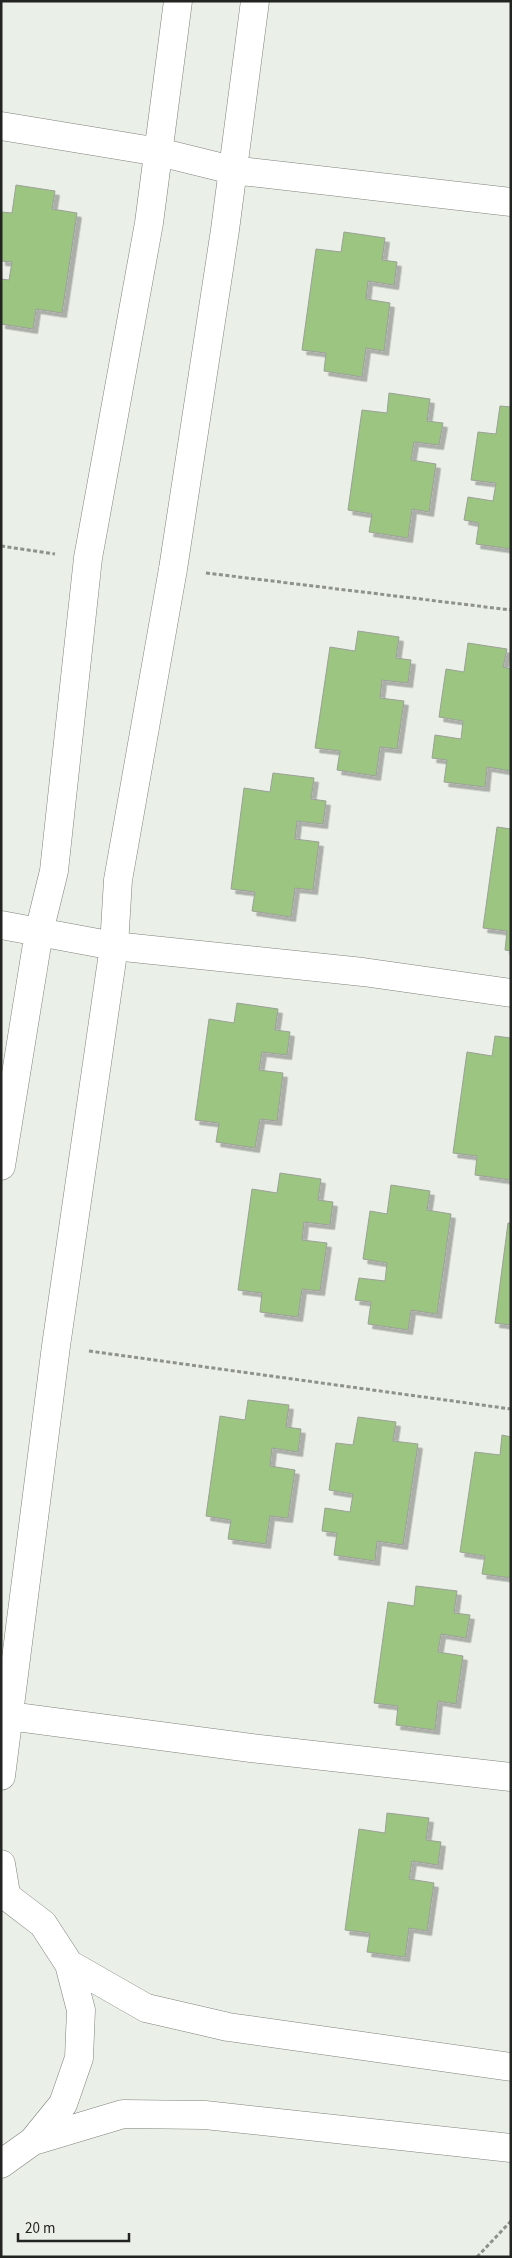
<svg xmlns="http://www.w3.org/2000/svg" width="512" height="2258" viewBox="0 0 512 2258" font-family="'Source Sans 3',sans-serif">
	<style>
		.building { fill: #9bc580; stroke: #9ba098; filter: url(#shadow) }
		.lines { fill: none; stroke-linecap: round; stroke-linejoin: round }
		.street-casing { stroke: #7e837b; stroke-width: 29 }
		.secondary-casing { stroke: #7e837b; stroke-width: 29 }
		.path { stroke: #8e928c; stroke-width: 3; stroke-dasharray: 4 2.5; stroke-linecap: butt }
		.street { stroke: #fff; stroke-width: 28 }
		.secondary { stroke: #fff; stroke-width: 28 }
	</style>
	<defs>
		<filter id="shadow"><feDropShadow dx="4.5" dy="4.5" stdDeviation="0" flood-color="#0004"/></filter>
	</defs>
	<rect width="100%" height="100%" fill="#eaefe7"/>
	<path class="building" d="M 16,185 L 55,191 L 52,209 L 77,213 L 62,313 L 36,309 L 33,329 L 1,324 L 1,279 L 9,280 L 12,262 L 1,261 L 1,212 L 12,213 Z
		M 344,232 L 385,238 L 382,260 L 397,262 L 394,285 L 368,281 L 366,299 L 390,303 L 384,351 L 366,348 L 362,377 L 324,371 L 326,353 L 302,350 L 316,249 L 341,252 Z
		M 389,393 L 430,399 L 427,421 L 443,423 L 439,445 L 414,442 L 411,460 L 436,464 L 429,512 L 412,509 L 408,538 L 369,532 L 372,514 L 348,510 L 362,410 L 387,413 Z
		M 500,406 L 511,407 L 511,549 L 476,544 L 479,523 L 464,520 L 468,497 L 493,501 L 496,483 L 471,480 L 478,432 L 496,434 Z
		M 358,631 L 399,637 L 396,658 L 411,660 L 408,683 L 382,680 L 380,698 L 404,701 L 397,749 L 380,747 L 376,776 L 337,770 L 340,751 L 315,748 L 330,647 L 355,651 Z
		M 468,643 L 507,649 L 503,667 L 511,669 L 511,771 L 487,767 L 485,787 L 444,782 L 447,760 L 432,758 L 435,735 L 461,739 L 463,721 L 439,717 L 446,669 L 464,672 Z
		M 273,773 L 314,778 L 311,799 L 326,801 L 323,824 L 297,821 L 295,839 L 319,842 L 313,890 L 295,888 L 291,917 L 252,911 L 255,892 L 231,889 L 244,788 L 270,792 Z
		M 497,827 L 511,829 L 511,951 L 505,950 L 507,931 L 483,928 Z
		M 237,1003 L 278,1009 L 275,1030 L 290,1032 L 287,1055 L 262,1052 L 259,1070 L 283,1073 L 277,1121 L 260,1119 L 255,1148 L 216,1142 L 219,1123 L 195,1120 L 209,1019 L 234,1023 Z
		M 495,1036 L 511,1038 L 511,1180 L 475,1175 L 477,1156 L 453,1153 L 467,1052 L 492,1056 Z
		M 280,1173 L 321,1179 L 318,1200 L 333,1202 L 330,1225 L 304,1222 L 302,1240 L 327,1243 L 320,1291 L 302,1289 L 298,1317 L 260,1312 L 262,1293 L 238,1290 L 252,1189 L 277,1193 Z
		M 391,1185 L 430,1191 L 427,1210 L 451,1214 L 437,1314 L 411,1310 L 408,1330 L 368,1324 L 371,1302 L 355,1300 L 359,1278 L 385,1281 L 387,1263 L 363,1259 L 370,1211 L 387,1214 Z
		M 508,1223 L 511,1223 L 511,1325 L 495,1323 Z
		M 248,1400 L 289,1405 L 286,1427 L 301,1429 L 298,1452 L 272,1448 L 270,1466 L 295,1470 L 288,1518 L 270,1516 L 266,1544 L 228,1539 L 231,1520 L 206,1516 L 220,1416 L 245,1420 Z
		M 358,1417 L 396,1422 L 393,1441 L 418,1444 L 403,1545 L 377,1541 L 375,1561 L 334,1555 L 337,1533 L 322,1531 L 325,1508 L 350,1512 L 353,1494 L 329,1490 L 336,1443 L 353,1445 Z
		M 502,1435 L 511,1437 L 511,1578 L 482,1574 L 485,1556 L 460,1552 L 475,1452 L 500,1455 Z
		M 416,1586 L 457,1591 L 454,1613 L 470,1615 L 466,1638 L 441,1634 L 438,1652 L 463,1656 L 456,1704 L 438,1701 L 435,1730 L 396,1725 L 398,1706 L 374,1703 L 388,1602 L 414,1606 Z
		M 387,1813 L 429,1818 L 426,1840 L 441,1842 L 438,1865 L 412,1861 L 409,1879 L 434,1883 L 427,1931 L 409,1928 L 405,1957 L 367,1952 L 370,1933 L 345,1930 L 359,1829 L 385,1833 Z"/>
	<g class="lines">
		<defs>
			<path id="street" d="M 1,126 L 159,152 L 232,170 L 511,202
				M 1,925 L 114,946 L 363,972 L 511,993
				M 1,1166 L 39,932 L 54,871 L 88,558 L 149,223 L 178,1
				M 1,1715 L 251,1748 L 511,1777
				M 1,1776 L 56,1346 L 114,946 L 118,880 L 173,569 L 225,230 L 255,1
				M 1,1864 L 6,1894"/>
			<path id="secondary" d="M 1,1892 L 43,1924 L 69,1964 L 81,2010 L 79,2058 L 63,2104 L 33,2141 L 1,2164
				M 69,1964 L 146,2008 L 228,2027 L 511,2067
				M 33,2141 L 123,2114 L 205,2115 L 511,2148"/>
		</defs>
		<use href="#street" class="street-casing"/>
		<use href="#secondary" class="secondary-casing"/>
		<path class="path" d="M 1,546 L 55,554
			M 206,573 L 511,610
			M 89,1351 L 511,1409
			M 477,2257 L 511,2221"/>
		<use href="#street" class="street"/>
		<use href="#secondary" class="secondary"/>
	</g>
	<rect width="512" height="2258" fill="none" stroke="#222421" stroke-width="5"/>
	<path d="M18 2233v8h111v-8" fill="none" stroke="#222421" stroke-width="2.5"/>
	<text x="25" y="2233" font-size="15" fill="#222421" stroke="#eaefe7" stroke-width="4" paint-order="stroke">20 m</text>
</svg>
